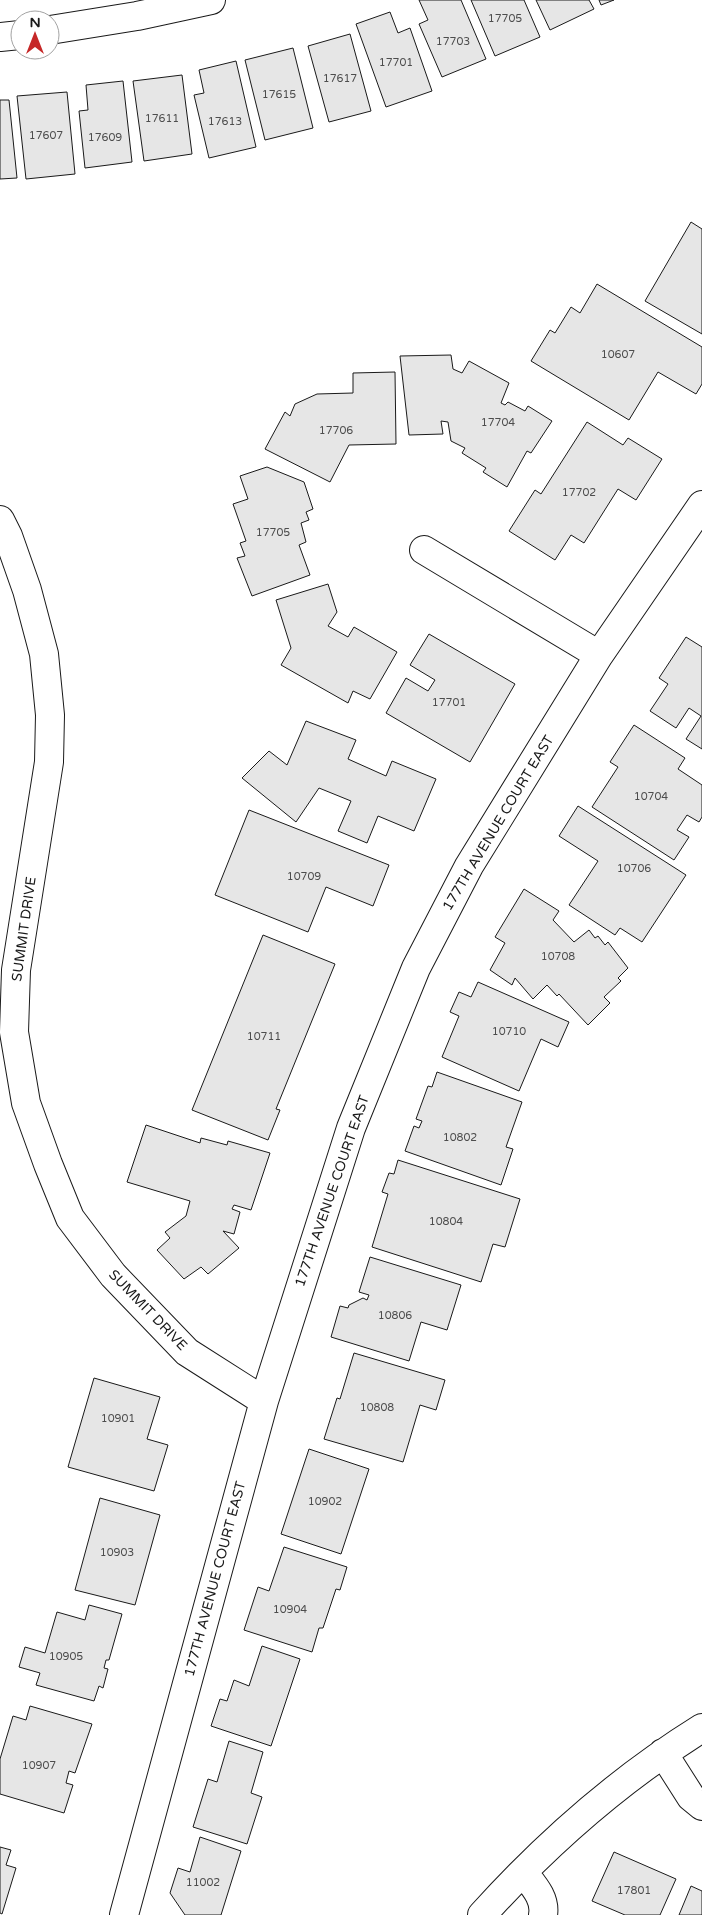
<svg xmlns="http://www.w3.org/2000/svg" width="702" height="1915" viewBox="0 0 702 1915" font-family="'Varela Round',sans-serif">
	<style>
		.building { fill: #e6e6e6; stroke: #1a1a1a }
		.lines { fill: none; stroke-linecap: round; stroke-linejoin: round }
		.minor-casing { stroke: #1a1a1a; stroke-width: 30 }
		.minor { stroke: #fff; stroke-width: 28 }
		.labels { text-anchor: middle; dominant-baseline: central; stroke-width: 4; stroke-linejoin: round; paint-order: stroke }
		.number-label { font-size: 11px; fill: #4d4d4d }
		.street-label { font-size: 14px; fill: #1a1a1a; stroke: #fff }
	</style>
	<rect width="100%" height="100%" fill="#fff"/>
	<path class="building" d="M 419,0 L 461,0 L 486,59 L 442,77 L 419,24 L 428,20 Z
		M 471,0 L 524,0 L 540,37 L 495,56 Z
		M 536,0 L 589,0 L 594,9 L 550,30 Z
		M 599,0 L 614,0 L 601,5 Z
		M 390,12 L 398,33 L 410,28 L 432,91 L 386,107 L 356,24 Z
		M 350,34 L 371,111 L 329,122 L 308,46 Z
		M 293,48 L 313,128 L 265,140 L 245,60 Z
		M 236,61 L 256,147 L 209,158 L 194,95 L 204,93 L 199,70 Z
		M 182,75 L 192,154 L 144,161 L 133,81 Z
		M 123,81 L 132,162 L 85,168 L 79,111 L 88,110 L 86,85 Z
		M 67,92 L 75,174 L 26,179 L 17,96 Z
		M 0,100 L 9,100 L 17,178 L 0,179 Z
		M 691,222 L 702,229 L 702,334 L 645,301 Z
		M 597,284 L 702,347 L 702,384 L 696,394 L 658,372 L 629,420 L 531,361 L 550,330 L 555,333 L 571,307 L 580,313 Z
		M 451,355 L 453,369 L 462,373 L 469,361 L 509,383 L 501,403 L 505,405 L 508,402 L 525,411 L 528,406 L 552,421 L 531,453 L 527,451 L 507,487 L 483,472 L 486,468 L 462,453 L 465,448 L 451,441 L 448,422 L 441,421 L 443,434 L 409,435 L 400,356 Z
		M 395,372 L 396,444 L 349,445 L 330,482 L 265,449 L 285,412 L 290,416 L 295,404 L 317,394 L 353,393 L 353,373 Z
		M 587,422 L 623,445 L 628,438 L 662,459 L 636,500 L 618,489 L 584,543 L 571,535 L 555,560 L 509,531 L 535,490 L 541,494 Z
		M 267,467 L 304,482 L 313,509 L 306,512 L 309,520 L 301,523 L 306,542 L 299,545 L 310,575 L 252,596 L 237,558 L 245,556 L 240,543 L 246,541 L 233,504 L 248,499 L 240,476 Z
		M 328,584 L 337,612 L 328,626 L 348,637 L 354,627 L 397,652 L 370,699 L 353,691 L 348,703 L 281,665 L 291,648 L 276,600 Z
		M 429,634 L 515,684 L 470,762 L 386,713 L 406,678 L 428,691 L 435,680 L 410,665 Z
		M 686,637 L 702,647 L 702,749 L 686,739 L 701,716 L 689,708 L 676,728 L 650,711 L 668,684 L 659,678 Z
		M 306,721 L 356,740 L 348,759 L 386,776 L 392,761 L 436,779 L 414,831 L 378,816 L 367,843 L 338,831 L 351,801 L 319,788 L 296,822 L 242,778 L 269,751 L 287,765 Z
		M 634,725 L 685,758 L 678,769 L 702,785 L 702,817 L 699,822 L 687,815 L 677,830 L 689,837 L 674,860 L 592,807 L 618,767 L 610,762 Z
		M 578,806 L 686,875 L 642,942 L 620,928 L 615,935 L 569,905 L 598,861 L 559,836 Z
		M 249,810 L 389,865 L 373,906 L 326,887 L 308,932 L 215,895 Z
		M 524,889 L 559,911 L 553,920 L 574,942 L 589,930 L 595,938 L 598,936 L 605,945 L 608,942 L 628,968 L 618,978 L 621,981 L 604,997 L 610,1003 L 588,1025 L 559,994 L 557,996 L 547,985 L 533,999 L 515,978 L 512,985 L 490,970 L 505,943 L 495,937 Z
		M 263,935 L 335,964 L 276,1109 L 280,1110 L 268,1140 L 192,1110 Z
		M 478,982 L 569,1022 L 558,1047 L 541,1039 L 519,1091 L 442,1057 L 459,1016 L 450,1012 L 459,992 L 471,997 Z
		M 437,1072 L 522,1102 L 506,1147 L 513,1149 L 501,1185 L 405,1151 L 414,1126 L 419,1128 L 422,1121 L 416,1119 L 428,1086 L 432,1087 Z
		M 146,1125 L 200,1143 L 201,1138 L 227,1145 L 228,1141 L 270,1153 L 251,1210 L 234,1205 L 232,1209 L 240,1212 L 234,1234 L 223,1231 L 239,1248 L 208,1274 L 201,1267 L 184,1279 L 157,1250 L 170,1238 L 165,1232 L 186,1216 L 190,1201 L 127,1182 Z
		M 398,1160 L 520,1199 L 505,1247 L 493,1244 L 481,1282 L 372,1247 L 388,1194 L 382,1192 L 389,1173 L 394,1174 Z
		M 370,1257 L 461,1285 L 447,1330 L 421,1322 L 409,1361 L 331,1337 L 340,1306 L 348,1308 L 349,1305 L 363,1298 L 367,1300 L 369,1295 L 359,1292 Z
		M 354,1353 L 445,1380 L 436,1410 L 420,1405 L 403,1462 L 324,1439 L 337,1398 L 340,1399 Z
		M 94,1378 L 160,1397 L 147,1439 L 168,1445 L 154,1491 L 68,1467 Z
		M 309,1449 L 369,1469 L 341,1554 L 281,1534 Z
		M 100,1498 L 160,1515 L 135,1605 L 75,1590 Z
		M 284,1547 L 347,1567 L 340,1590 L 336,1589 L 323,1628 L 319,1628 L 312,1652 L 244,1630 L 258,1587 L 269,1591 Z
		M 89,1605 L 122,1614 L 109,1660 L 106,1660 L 104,1668 L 108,1669 L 103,1688 L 99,1686 L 94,1701 L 36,1685 L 40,1673 L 19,1667 L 25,1647 L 45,1653 L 57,1612 L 85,1620 Z
		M 262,1646 L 300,1659 L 271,1746 L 211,1726 L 220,1699 L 227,1701 L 234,1680 L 249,1686 Z
		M 30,1706 L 92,1724 L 75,1773 L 69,1771 L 66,1783 L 73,1785 L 64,1813 L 0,1794 L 0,1759 L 13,1716 L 26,1720 Z
		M 229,1741 L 263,1752 L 251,1793 L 262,1797 L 247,1844 L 193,1827 L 208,1779 L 217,1782 Z
		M 200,1837 L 241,1851 L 221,1915 L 185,1915 L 170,1893 L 178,1868 L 190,1872 Z
		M 0,1847 L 11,1850 L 6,1865 L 16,1868 L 2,1914 L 0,1913 Z
		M 614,1852 L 676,1879 L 660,1915 L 625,1915 L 592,1901 Z
		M 691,1886 L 702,1891 L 702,1915 L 679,1915 Z"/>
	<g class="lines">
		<defs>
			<path id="minor" d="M 50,30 L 137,16 L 211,0
				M 0,37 L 20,35
				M 0,520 L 8,536 L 27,590 L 44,654 L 50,715 L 49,762 L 16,970 L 14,1032 L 26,1103 L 48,1164 L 70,1218 L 113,1275 L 187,1352 L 264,1401
				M 424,550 L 599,655
				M 663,1753 L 691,1797 L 702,1806
				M 523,1872 C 533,1885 546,1898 543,1915
				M 124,1915 L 264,1401 L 351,1128 L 416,968 L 469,866 L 599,655 L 702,505
				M 482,1915 C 547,1843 620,1779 702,1728"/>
		</defs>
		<use href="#minor" class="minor-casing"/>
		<use href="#minor" class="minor"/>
	</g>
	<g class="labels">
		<g class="number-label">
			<text x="505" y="18">17705</text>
			<text x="453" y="41">17703</text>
			<text x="396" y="62">17701</text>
			<text x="340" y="78">17617</text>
			<text x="279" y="94">17615</text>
			<text x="162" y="118">17611</text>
			<text x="225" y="121">17613</text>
			<text x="46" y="135">17607</text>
			<text x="105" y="137">17609</text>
			<text x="618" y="354">10607</text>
			<text x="498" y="422">17704</text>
			<text x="336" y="430">17706</text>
			<text x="579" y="492">17702</text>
			<text x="273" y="532">17705</text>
			<text x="449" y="702">17701</text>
			<text x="651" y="796">10704</text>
			<text x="634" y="868">10706</text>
			<text x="304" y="876">10709</text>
			<text x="558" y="956">10708</text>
			<text x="509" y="1031">10710</text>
			<text x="264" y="1036">10711</text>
			<text x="460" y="1137">10802</text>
			<text x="446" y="1221">10804</text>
			<text x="395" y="1315">10806</text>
			<text x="377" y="1407">10808</text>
			<text x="118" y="1418">10901</text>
			<text x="325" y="1501">10902</text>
			<text x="117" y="1552">10903</text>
			<text x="290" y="1609">10904</text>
			<text x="66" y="1656">10905</text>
			<text x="39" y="1765">10907</text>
			<text x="203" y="1882">11002</text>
			<text x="634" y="1890">17801</text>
		</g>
		<g class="street-label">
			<text transform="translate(498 823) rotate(-59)">177TH AVENUE COURT EAST</text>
			<text transform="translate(24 929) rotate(-82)">SUMMIT DRIVE</text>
			<text transform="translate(332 1191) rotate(-71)">177TH AVENUE COURT EAST</text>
			<text transform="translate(148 1310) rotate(46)">SUMMIT DRIVE</text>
			<text transform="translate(215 1579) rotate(-75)">177TH AVENUE COURT EAST</text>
		</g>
	</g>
	<g transform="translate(35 35)"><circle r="24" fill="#ffffff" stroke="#a3a3a3"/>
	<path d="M0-4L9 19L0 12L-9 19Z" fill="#c62828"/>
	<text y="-8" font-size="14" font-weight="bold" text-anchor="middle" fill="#1a1a1a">N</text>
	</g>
</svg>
